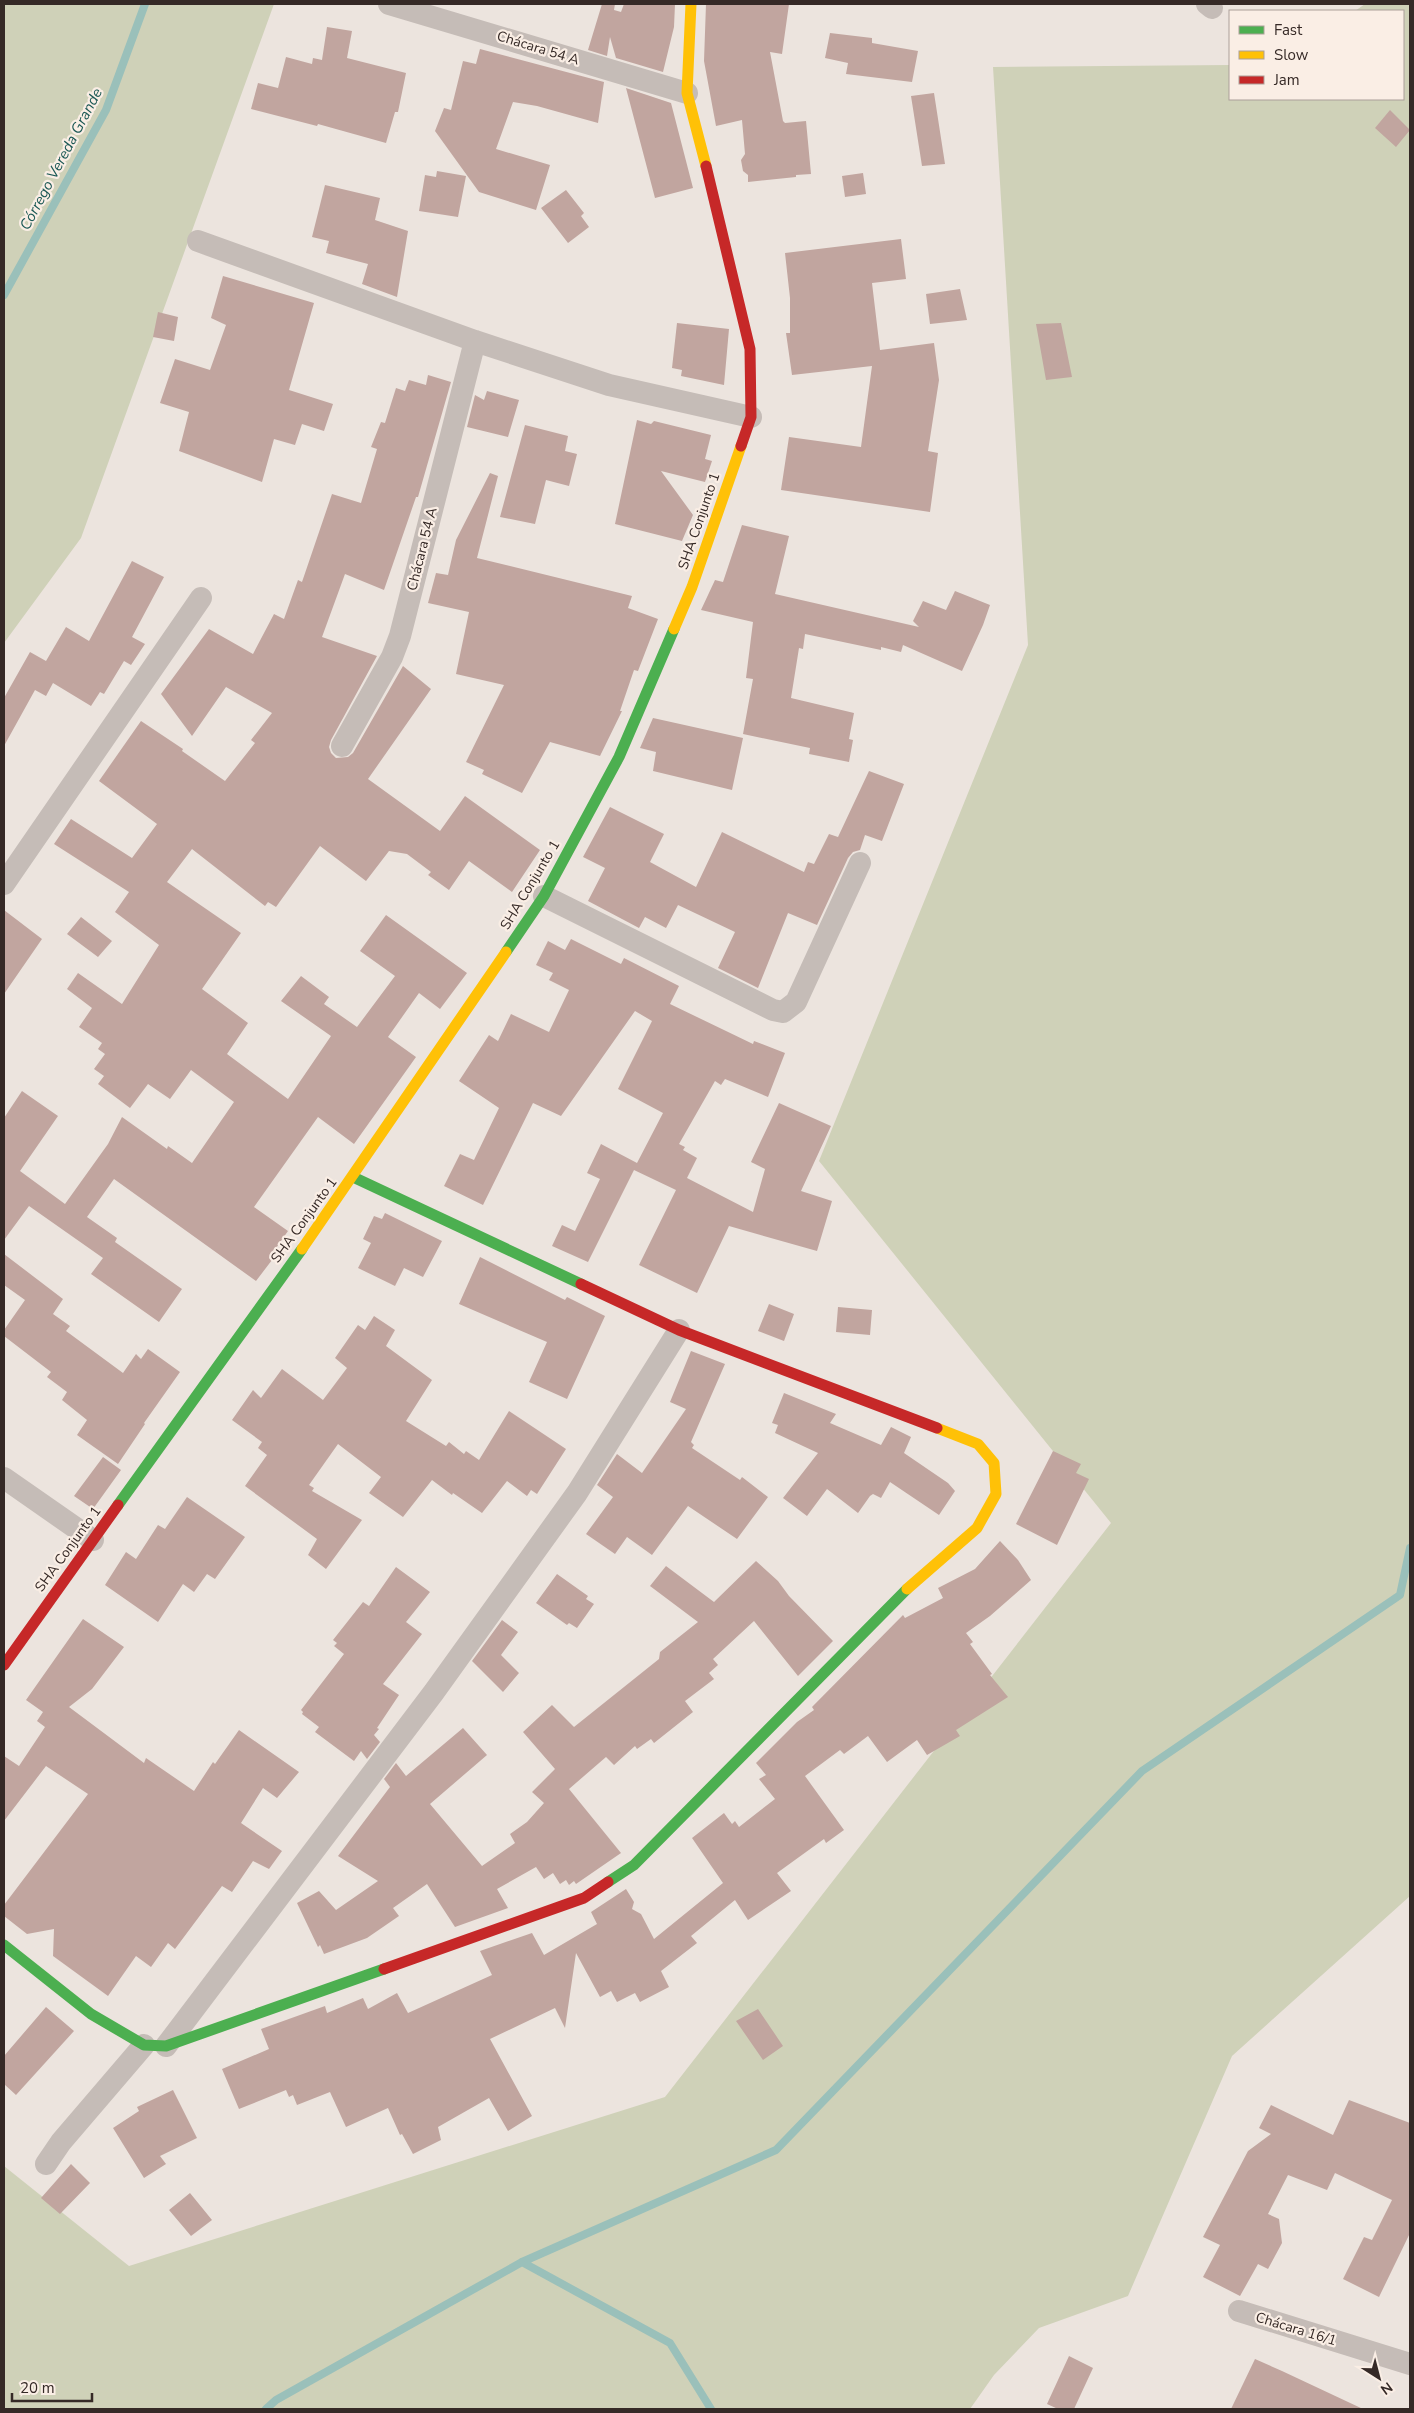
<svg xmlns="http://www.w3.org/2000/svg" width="1414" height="2413" viewBox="0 0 1414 2413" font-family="'Nunito Sans',sans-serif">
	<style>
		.green { fill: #cfd1b8 }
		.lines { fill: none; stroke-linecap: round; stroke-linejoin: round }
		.stream { stroke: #9ac0ba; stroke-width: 8 }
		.building { fill: #c1a59f }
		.street { stroke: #c5bcb7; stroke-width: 22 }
		.fast { stroke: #4caf50; stroke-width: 11 }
		.slow { stroke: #ffc107; stroke-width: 11 }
		.jam { stroke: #c62828; stroke-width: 11 }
		.labels { text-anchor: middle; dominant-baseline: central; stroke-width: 4.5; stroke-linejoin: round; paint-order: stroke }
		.street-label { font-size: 14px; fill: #352926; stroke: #faeee5 }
		.water-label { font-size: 15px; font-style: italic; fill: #1b5855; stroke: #faeee5 }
	</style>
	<rect width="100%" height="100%" fill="#ece4de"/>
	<path class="green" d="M 4,4 L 274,4 L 81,538 L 4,643 Z
		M 1365,4 L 1410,4 L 1410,1896 L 1232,2056 L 1128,2296 L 1039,2328 L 994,2375 L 970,2409 L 4,2409 L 4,2166 L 129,2266 L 665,2097 L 1111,1523 L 819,1161 L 1028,645 L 993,67 L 1230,65 L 1230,99 L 1403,99 L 1403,11 L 1355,11 Z"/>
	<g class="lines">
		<path class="stream" d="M 4,295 L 106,110 L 145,4
			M 522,2262 L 670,2343 L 711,2409
			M 266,2409 L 276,2400 L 522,2262 L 776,2150 L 1142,1771 L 1400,1595 L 1410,1548"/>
	</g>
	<path class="building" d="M 602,4 L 615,4 L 614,10 L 621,12 L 624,4 L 675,4 L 674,27 L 663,72 L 616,58 L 610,37 L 607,56 L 588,50 Z
		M 706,4 L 789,4 L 782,54 L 770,52 L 783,121 L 785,123 L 806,121 L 811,174 L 796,175 L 796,177 L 748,182 L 748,175 L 743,171 L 741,160 L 745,154 L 742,120 L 716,126 L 704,61 Z
		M 327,27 L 352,31 L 347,58 L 406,73 L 398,112 L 395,112 L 386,143 L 318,124 L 317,126 L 251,109 L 258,83 L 278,88 L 286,57 L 312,64 L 313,58 L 322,60 Z
		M 830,33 L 872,38 L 872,43 L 918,51 L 912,82 L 846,74 L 848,63 L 825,58 Z
		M 480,49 L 604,82 L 598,123 L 537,106 L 513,102 L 496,149 L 550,165 L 536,210 L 479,192 L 435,131 L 444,108 L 451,110 L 463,61 L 476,64 Z
		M 626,88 L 671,103 L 693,188 L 655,198 Z
		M 934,93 L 945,164 L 922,166 L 911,96 Z
		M 1390,110 L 1410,130 L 1396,147 L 1375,128 Z
		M 437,171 L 466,176 L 458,217 L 419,211 L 425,175 L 436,177 Z
		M 863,173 L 866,194 L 845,197 L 842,176 Z
		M 325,185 L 380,198 L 375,220 L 408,231 L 397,297 L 362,284 L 368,264 L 326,253 L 329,241 L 312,237 Z
		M 566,190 L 584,213 L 581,216 L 589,227 L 568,243 L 541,208 Z
		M 901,239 L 906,279 L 872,283 L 880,350 L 934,343 L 939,380 L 928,451 L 938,453 L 930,512 L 781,490 L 789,437 L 861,447 L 872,366 L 792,375 L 786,333 L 790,333 L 790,298 L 785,253 Z
		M 223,276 L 314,303 L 289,390 L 333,404 L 324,431 L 302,424 L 295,445 L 274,439 L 262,482 L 179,451 L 189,412 L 160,403 L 175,359 L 210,370 L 226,325 L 211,318 Z
		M 960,289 L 967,320 L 930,324 L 926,294 Z
		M 158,312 L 178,317 L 174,341 L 153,337 Z
		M 677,323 L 729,329 L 724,385 L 681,376 L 682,370 L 672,368 Z
		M 1061,323 L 1072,377 L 1046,380 L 1036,324 Z
		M 428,375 L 451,382 L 418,497 L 416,497 L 384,590 L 345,574 L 322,637 L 377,656 L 331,740 L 329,747 L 331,753 L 336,758 L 348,757 L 353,753 L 403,666 L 431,689 L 368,779 L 440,831 L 465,796 L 540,850 L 512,892 L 469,861 L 449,890 L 428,875 L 431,872 L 407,854 L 389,851 L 366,881 L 320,846 L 276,907 L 268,902 L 265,906 L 192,849 L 167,882 L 241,933 L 202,989 L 248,1023 L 227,1054 L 288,1099 L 331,1036 L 281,1001 L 301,976 L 329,997 L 324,1004 L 357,1027 L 395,976 L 360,951 L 386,915 L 467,973 L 440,1009 L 419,993 L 388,1037 L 416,1057 L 354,1144 L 318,1117 L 254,1207 L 288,1231 L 269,1258 L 272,1260 L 256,1281 L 114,1179 L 87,1217 L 117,1238 L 115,1242 L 182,1289 L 159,1322 L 91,1274 L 103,1258 L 29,1206 L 4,1240 L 4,1118 L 22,1091 L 58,1116 L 20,1171 L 65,1204 L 108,1144 L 122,1117 L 167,1149 L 168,1146 L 192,1163 L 234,1102 L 191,1070 L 170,1099 L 148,1084 L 130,1108 L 98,1084 L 104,1076 L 94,1069 L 105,1054 L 98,1049 L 102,1043 L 79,1027 L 92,1008 L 67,989 L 78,973 L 122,1004 L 159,945 L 115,912 L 129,892 L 54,844 L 71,819 L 132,858 L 157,824 L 99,781 L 141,721 L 183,749 L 182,751 L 225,781 L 255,743 L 251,740 L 272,713 L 226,687 L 192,736 L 161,694 L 209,629 L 253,654 L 274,614 L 284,619 L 298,580 L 302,582 L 332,494 L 361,503 L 377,449 L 371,447 L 381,422 L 385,423 L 396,388 L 405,391 L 409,380 L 426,385 Z
		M 487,391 L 519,400 L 508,437 L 467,427 L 475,395 L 484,400 Z
		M 637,420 L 651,424 L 654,421 L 711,435 L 705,459 L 712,461 L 705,482 L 661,471 L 693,515 L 682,541 L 615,524 Z
		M 525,425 L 568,436 L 565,451 L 577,454 L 569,486 L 546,480 L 535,524 L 500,517 Z
		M 490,473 L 498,476 L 477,558 L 632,596 L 628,608 L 658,619 L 638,671 L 634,670 L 620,711 L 622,711 L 600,756 L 550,742 L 522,793 L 482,774 L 484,770 L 466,762 L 504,685 L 456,674 L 469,612 L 428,603 L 436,573 L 448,575 L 456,540 Z
		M 742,525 L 789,536 L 775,594 L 919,627 L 913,621 L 923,601 L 946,610 L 955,591 L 990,605 L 983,625 L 962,671 L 903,645 L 901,652 L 881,647 L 881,650 L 805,634 L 803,649 L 799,648 L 791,698 L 854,713 L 849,739 L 853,740 L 849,762 L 809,754 L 810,748 L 743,734 L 753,679 L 746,678 L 753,622 L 701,610 L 715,580 L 723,582 Z
		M 132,561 L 164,577 L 132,637 L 145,644 L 131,665 L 124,661 L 104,694 L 100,692 L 91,706 L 53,683 L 46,696 L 35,690 L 4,746 L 4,698 L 30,652 L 46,661 L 66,627 L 89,641 Z
		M 653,718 L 743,738 L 732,790 L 653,771 L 656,752 L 640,748 Z
		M 869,771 L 904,784 L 882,841 L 865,835 L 860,850 L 853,852 L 848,858 L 817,925 L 788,913 L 758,988 L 718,968 L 735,932 L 678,905 L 666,928 L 645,917 L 639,928 L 588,901 L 605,868 L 583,857 L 610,807 L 664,834 L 650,862 L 696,887 L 722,832 L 804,872 L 808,862 L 814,864 L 829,834 L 838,837 Z
		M 4,910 L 42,939 L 4,994 Z
		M 81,917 L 112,941 L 98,957 L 67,934 Z
		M 571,939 L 621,964 L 624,958 L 679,986 L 670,1004 L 753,1044 L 754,1041 L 785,1053 L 768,1097 L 725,1079 L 721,1085 L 715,1081 L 679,1144 L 685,1147 L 683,1150 L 697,1158 L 687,1178 L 753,1212 L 765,1169 L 751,1162 L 779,1103 L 831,1126 L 801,1191 L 832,1201 L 817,1251 L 729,1226 L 697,1293 L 639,1265 L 676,1190 L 634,1170 L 588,1262 L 552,1246 L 562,1225 L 575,1231 L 600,1179 L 587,1173 L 601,1144 L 637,1163 L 663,1113 L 618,1089 L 652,1021 L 635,1011 L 561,1116 L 533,1103 L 483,1205 L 444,1186 L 460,1154 L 474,1160 L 499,1108 L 459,1081 L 489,1035 L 498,1041 L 511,1014 L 549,1032 L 569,990 L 549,980 L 553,973 L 536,965 L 548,941 L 565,950 Z
		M 385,1213 L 442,1241 L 423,1277 L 404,1268 L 395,1286 L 358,1268 L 371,1243 L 363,1239 L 374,1216 L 382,1219 Z
		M 4,1254 L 63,1299 L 53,1314 L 70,1326 L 66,1331 L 123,1373 L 136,1354 L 141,1359 L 148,1349 L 180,1372 L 144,1423 L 145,1424 L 118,1464 L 77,1435 L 87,1420 L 62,1400 L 67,1392 L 47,1377 L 51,1372 L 4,1336 L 4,1330 L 25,1300 L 4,1285 Z
		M 480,1257 L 565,1300 L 567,1297 L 605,1316 L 567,1399 L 529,1382 L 547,1342 L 459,1304 Z
		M 769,1304 L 794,1314 L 784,1341 L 758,1331 Z
		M 838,1307 L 872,1310 L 870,1335 L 836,1332 Z
		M 374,1316 L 395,1330 L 386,1346 L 432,1380 L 406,1421 L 446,1446 L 449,1442 L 464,1454 L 466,1451 L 479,1460 L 509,1411 L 566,1449 L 537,1494 L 531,1490 L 527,1496 L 507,1481 L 482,1513 L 453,1493 L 452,1495 L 432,1480 L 403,1517 L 369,1493 L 381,1477 L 338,1444 L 309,1485 L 314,1488 L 312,1491 L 362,1520 L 326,1569 L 308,1555 L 317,1539 L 245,1486 L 267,1455 L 258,1448 L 262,1442 L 232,1420 L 253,1390 L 261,1398 L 282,1369 L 323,1400 L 347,1368 L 335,1358 L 358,1325 L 365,1330 Z
		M 691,1351 L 725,1364 L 691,1442 L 694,1445 L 692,1448 L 740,1480 L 742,1477 L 768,1497 L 737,1539 L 688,1506 L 652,1555 L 627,1537 L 615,1554 L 586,1534 L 613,1497 L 597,1485 L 617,1454 L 642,1473 L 686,1409 L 670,1402 Z
		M 784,1393 L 836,1414 L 830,1423 L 881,1445 L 891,1427 L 911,1437 L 904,1453 L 948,1483 L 955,1491 L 939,1515 L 890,1482 L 881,1498 L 873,1494 L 870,1496 L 858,1513 L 827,1489 L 807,1516 L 783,1498 L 818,1453 L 775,1433 L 778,1425 L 772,1423 Z
		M 1053,1451 L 1081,1464 L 1076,1473 L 1089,1479 L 1057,1545 L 1016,1524 Z
		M 103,1457 L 121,1470 L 93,1509 L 74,1496 Z
		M 187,1497 L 245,1537 L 215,1579 L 207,1574 L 194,1592 L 183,1584 L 158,1622 L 105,1585 L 126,1552 L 136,1559 L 158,1525 L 165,1529 Z
		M 1000,1541 L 1018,1560 L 1031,1580 L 990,1616 L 966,1633 L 973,1642 L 970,1644 L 992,1674 L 990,1675 L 1008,1697 L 956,1730 L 960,1736 L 927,1755 L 917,1740 L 887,1762 L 868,1736 L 844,1754 L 840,1750 L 805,1776 L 844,1830 L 826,1843 L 824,1839 L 777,1873 L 791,1891 L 748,1920 L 735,1900 L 691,1936 L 697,1943 L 661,1971 L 669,1987 L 640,2002 L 635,1993 L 617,2002 L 611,1991 L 600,1997 L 576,1953 L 565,2028 L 555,2008 L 490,2039 L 532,2116 L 508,2131 L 489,2098 L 438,2127 L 441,2140 L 413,2154 L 402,2134 L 400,2135 L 388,2108 L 346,2127 L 330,2092 L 297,2105 L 293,2095 L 289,2097 L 286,2090 L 239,2109 L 222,2069 L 269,2049 L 261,2029 L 325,2006 L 327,2013 L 363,1998 L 368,2009 L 397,1993 L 408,2013 L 492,1975 L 480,1951 L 532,1933 L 544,1955 L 597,1924 L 591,1912 L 626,1889 L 634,1902 L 632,1909 L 641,1914 L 654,1939 L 723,1883 L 692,1838 L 724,1813 L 732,1824 L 735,1821 L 739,1827 L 775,1799 L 759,1779 L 766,1775 L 756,1763 L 797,1722 L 814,1710 L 812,1707 L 903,1615 L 905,1618 L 943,1598 L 938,1588 L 975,1569 Z
		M 756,1561 L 778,1581 L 789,1596 L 833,1641 L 798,1676 L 754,1621 L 713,1659 L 718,1665 L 709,1673 L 714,1679 L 685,1701 L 693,1712 L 654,1743 L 651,1739 L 637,1749 L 635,1746 L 614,1765 L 606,1757 L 569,1789 L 621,1853 L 576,1884 L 574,1881 L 569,1885 L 566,1880 L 560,1884 L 553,1873 L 544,1879 L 536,1867 L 497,1889 L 508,1908 L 455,1927 L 427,1884 L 393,1908 L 399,1916 L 367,1938 L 324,1954 L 320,1945 L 318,1947 L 297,1903 L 319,1891 L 336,1910 L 378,1881 L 338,1856 L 390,1787 L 384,1779 L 396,1763 L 406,1776 L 463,1728 L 487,1755 L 430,1804 L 482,1866 L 515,1843 L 510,1834 L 527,1822 L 544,1803 L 532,1792 L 555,1769 L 523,1732 L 552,1705 L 574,1727 L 659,1659 L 660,1652 L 698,1622 L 650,1586 L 666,1566 L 714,1602 Z
		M 396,1567 L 430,1592 L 406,1622 L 422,1634 L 383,1684 L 399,1695 L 377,1728 L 379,1729 L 374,1735 L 380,1742 L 367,1759 L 361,1751 L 354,1761 L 315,1732 L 319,1727 L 302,1714 L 303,1712 L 301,1710 L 344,1654 L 334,1646 L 337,1643 L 333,1640 L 363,1602 L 369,1606 Z
		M 557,1574 L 588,1596 L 586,1599 L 594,1604 L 577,1628 L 569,1623 L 567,1625 L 536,1603 Z
		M 83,1619 L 124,1647 L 92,1689 L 69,1707 L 144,1763 L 146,1758 L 194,1791 L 213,1762 L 215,1764 L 239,1730 L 299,1772 L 277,1798 L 263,1788 L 241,1823 L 282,1851 L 269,1869 L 253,1861 L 232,1892 L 222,1886 L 175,1949 L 168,1943 L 151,1967 L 136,1956 L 108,1996 L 53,1956 L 54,1929 L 27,1934 L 4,1916 L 4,1905 L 88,1794 L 46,1766 L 4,1821 L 4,1756 L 19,1766 L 45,1727 L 37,1721 L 43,1712 L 26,1700 Z
		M 502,1620 L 518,1632 L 501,1655 L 519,1673 L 503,1692 L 472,1661 Z
		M 46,2007 L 74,2031 L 16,2095 L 4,2084 L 4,2056 Z
		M 758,2009 L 783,2046 L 763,2060 L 736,2021 Z
		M 173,2090 L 197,2138 L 160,2156 L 166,2164 L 144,2178 L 113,2128 L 139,2111 L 137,2107 Z
		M 1349,2100 L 1410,2123 L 1410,2233 L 1379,2297 L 1343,2279 L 1364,2237 L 1372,2240 L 1392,2200 L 1335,2173 L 1327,2190 L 1288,2175 L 1268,2214 L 1279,2219 L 1282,2243 L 1268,2269 L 1258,2264 L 1240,2296 L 1203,2277 L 1220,2245 L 1203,2237 L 1248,2151 L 1271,2134 L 1259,2128 L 1271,2105 L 1333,2135 Z
		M 71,2164 L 90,2183 L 60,2214 L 41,2198 Z
		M 190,2193 L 212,2220 L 191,2236 L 169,2210 Z
		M 1069,2356 L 1093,2368 L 1074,2409 L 1058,2409 L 1047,2404 Z
		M 1255,2359 L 1282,2371 L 1363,2409 L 1231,2409 Z"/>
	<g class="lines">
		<path class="street" d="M 389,4 L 687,93
			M 1207,4 L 1212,8
			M 198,241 L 475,341 L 609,385 L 751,417
			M 342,746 L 392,657 L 400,636 L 475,341
			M 4,884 L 201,598
			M 544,896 L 773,1010 L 783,1012 L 796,1002 L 860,863
			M 4,1478 L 93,1540
			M 166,2046 L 434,1692 L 577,1493 L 679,1330
			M 46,2164 L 61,2142 L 144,2045
			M 1239,2311 L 1410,2364"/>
		<path class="fast" d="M 506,952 L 544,896 L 619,757 L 674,629
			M 353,1177 L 581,1284
			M 118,1505 L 302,1249
			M 608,1882 L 634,1865 L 907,1589
			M 4,1945 L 91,2014 L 144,2045 L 166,2046 L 384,1969"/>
		<path class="slow" d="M 691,4 L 687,93 L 706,166
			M 674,629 L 692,587 L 741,446
			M 302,1249 L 506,952
			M 907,1589 L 977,1528 L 996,1494 L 994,1463 L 978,1444 L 937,1428"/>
		<path class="jam" d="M 706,166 L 750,349 L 751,417 L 741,446
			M 581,1284 L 679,1330 L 937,1428
			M 4,1665 L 118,1505
			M 384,1969 L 584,1898 L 608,1882"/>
	</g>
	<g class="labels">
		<g class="street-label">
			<text transform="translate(538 48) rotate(17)">Chácara 54 A</text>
			<text transform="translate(699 521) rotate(-71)">SHA Conjunto 1</text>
			<text transform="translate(422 549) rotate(-76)">Chácara 54 A</text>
			<text transform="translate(530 885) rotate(-59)">SHA Conjunto 1</text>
			<text transform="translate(304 1220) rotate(-54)">SHA Conjunto 1</text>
			<text transform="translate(68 1549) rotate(-54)">SHA Conjunto 1</text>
			<text transform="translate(1296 2329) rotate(17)">Chácara 16/1</text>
		</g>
		<g class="water-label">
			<text transform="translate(61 159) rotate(-62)">Córrego Vereda Grande</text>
		</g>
	</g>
	<rect width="1414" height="2413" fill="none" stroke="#352926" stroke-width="10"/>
	<rect x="1229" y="10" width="175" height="90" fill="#faeee5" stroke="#ab9f99"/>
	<rect x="1239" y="26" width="25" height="8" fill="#4caf50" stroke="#ab9f99"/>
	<text x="1274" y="35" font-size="15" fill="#352926">Fast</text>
	<rect x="1239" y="51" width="25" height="8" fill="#ffc107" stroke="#ab9f99"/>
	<text x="1274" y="60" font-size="15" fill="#352926">Slow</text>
	<rect x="1239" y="76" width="25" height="8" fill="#c62828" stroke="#ab9f99"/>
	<text x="1274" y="85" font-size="15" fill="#352926">Jam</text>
	<g transform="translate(1379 2378) rotate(144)" stroke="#faeee5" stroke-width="4" paint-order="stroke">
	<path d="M0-4L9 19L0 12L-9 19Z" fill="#352926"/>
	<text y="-8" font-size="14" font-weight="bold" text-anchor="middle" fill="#352926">N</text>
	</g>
	<path d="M12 2393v8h80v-8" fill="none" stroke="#352926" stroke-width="2.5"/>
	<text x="20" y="2393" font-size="15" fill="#352926" stroke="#faeee5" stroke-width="4" paint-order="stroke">20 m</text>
</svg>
